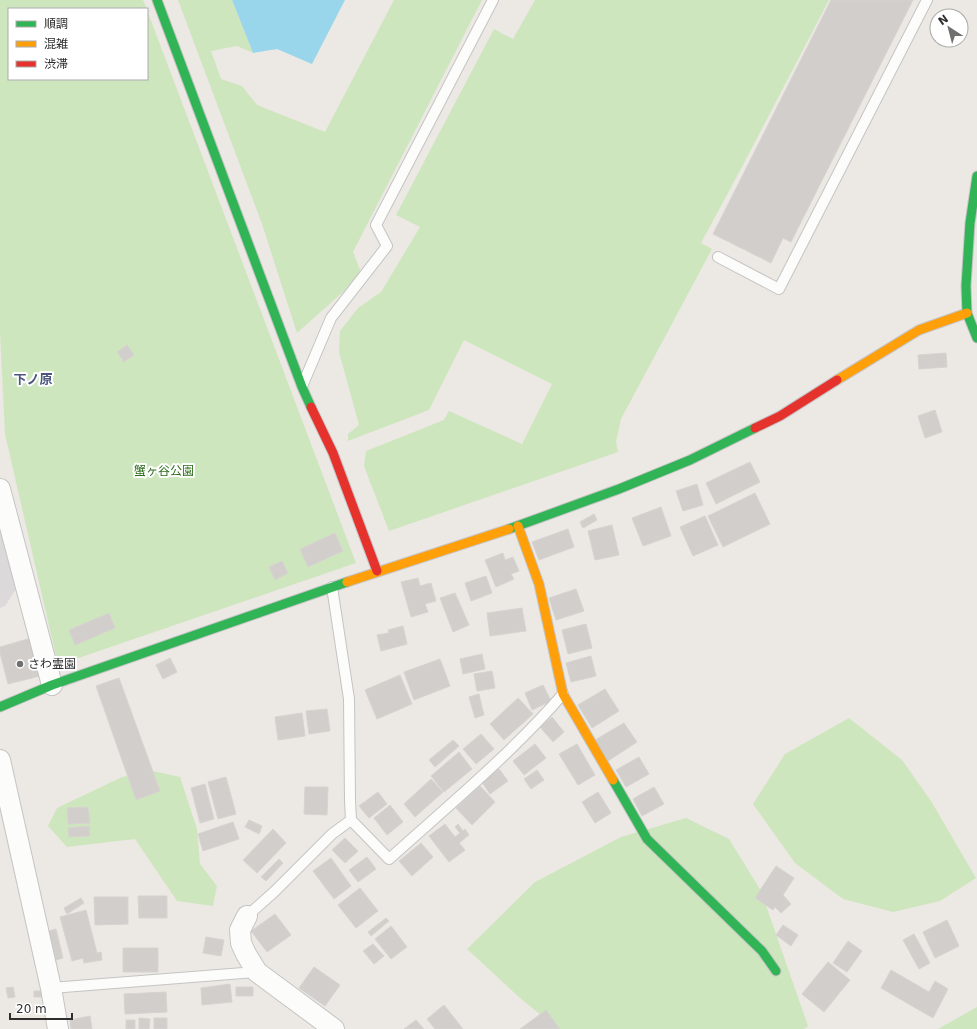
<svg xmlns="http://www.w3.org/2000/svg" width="977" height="1029" viewBox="0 0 977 1029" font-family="'DejaVu Sans','Noto Sans JP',sans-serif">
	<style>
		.industrial { fill: #dcd9db }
		.green { fill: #cee6be }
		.water { fill: #99d6ec }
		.building { fill: #d1cecb; stroke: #d7d4d0 }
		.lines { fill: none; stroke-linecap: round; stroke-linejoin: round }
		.lane-casing { stroke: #c5c4c5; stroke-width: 12 }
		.street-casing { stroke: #c5c4c5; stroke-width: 22 }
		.fast-casing { stroke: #c5c4c5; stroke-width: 11 }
		.slow-casing { stroke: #c5c4c5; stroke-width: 11 }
		.jam-casing { stroke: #c5c4c5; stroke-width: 11 }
		.lane { stroke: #fcfcfb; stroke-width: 10 }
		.street { stroke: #fcfcfb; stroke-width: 20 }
		.fast { stroke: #30b455; stroke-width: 9 }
		.slow { stroke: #ff9f0a; stroke-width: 9 }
		.jam { stroke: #e5322d; stroke-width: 9 }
		.poi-dot { fill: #706f6e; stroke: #fff; stroke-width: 1.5 }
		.labels { text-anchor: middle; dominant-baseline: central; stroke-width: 4; stroke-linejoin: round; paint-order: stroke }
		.park-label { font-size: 12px; fill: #2c6e1b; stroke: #fff }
		.poi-label { font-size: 12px; fill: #2e2e2e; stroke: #fff; text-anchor: start }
		.neighbourhood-label { font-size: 13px; font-weight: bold; fill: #4d5680; stroke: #fff }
	</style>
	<rect width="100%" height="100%" fill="#ece8e4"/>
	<path class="industrial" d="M 0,512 L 21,581 L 5,606 L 0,608 Z"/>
	<path class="green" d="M 0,0 L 143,0 L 147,9 L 9,9 L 9,79 L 147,79 L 147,10 L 356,563 L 58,665 L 5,434 L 0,334 Z
		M 178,0 L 232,0 L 253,53 L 237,46 L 211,51 L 221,79 L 242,86 L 257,105 L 325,132 L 394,0 L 482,0 L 353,252 L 362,275 L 297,333 L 262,224 Z
		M 535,0 L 829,0 L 743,165 L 701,243 L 712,249 L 621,419 L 616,442 L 618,452 L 389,531 L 364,466 L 366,451 L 444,420 L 449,411 L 522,444 L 552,384 L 464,340 L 429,410 L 348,441 L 348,434 L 359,425 L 339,352 L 340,331 L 358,308 L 381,292 L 420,227 L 396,215 L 494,29 L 513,39 Z
		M 849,718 L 902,760 L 931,801 L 976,878 L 940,901 L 893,912 L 843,899 L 795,863 L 753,804 L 785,754 Z
		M 153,771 L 180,777 L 197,829 L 200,864 L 217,886 L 213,906 L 177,901 L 135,839 L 67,847 L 48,826 L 57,808 L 122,777 Z
		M 686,818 L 729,839 L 761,891 L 808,1026 L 804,1029 L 558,1029 L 520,998 L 467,949 L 535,882 L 621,837 Z
		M 977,1007 L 977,1029 L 938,1029 Z"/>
	<path class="water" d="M 232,0 L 345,0 L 312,64 L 277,49 L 253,53 Z"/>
	<path class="building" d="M 831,0 L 913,0 L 791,242 L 783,238 L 771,263 L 713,234 Z
		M 127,345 L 134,355 L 124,362 L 117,352 Z
		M 946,353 L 947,367 L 919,369 L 918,355 Z
		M 935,410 L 942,432 L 925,438 L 918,416 Z
		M 750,462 L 760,482 L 716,504 L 706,483 Z
		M 697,484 L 703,505 L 683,511 L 676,491 Z
		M 755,493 L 770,524 L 723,547 L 708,516 Z
		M 661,507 L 671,536 L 643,546 L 632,518 Z
		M 594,514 L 597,520 L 583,528 L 580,522 Z
		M 705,516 L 718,545 L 693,556 L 680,527 Z
		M 612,525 L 619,555 L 595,560 L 588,531 Z
		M 568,529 L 574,547 L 539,560 L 532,542 Z
		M 335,533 L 343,551 L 308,567 L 300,549 Z
		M 503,553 L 505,560 L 513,557 L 519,571 L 511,574 L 514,579 L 496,587 L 485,560 Z
		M 282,561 L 288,573 L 275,580 L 269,567 Z
		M 486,576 L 492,593 L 471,601 L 465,583 Z
		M 418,578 L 420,586 L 431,583 L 436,601 L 425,604 L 428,612 L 411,617 L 401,582 Z
		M 576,589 L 584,611 L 556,620 L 549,598 Z
		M 455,593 L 469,625 L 453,632 L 440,598 Z
		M 522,608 L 526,631 L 490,636 L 487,613 Z
		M 109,613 L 115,628 L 75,645 L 69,630 Z
		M 586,624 L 592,648 L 568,654 L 562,630 Z
		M 403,626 L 407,644 L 381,651 L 377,635 L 389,633 L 388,630 Z
		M 31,638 L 40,676 L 8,684 L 0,653 L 0,647 Z
		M 482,654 L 485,669 L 463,674 L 460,659 Z
		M 591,656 L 596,676 L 571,682 L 566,663 Z
		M 170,658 L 177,672 L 163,679 L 156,665 Z
		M 440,659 L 450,686 L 414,700 L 404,672 Z
		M 492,671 L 495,688 L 477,691 L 474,674 Z
		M 400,675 L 412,704 L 377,719 L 365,690 Z
		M 119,678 L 160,791 L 136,800 L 96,686 Z
		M 543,685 L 551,701 L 532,710 L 525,693 Z
		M 605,689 L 619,711 L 592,728 L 578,705 Z
		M 479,694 L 484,715 L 475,718 L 469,697 Z
		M 518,698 L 533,714 L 504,740 L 490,724 Z
		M 327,709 L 330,731 L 309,734 L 306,711 Z
		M 302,713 L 305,736 L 278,740 L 275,717 Z
		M 552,717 L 564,732 L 553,742 L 540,727 Z
		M 624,723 L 637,742 L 608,761 L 595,740 Z
		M 481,734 L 494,749 L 476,764 L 463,749 Z
		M 453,740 L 459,746 L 435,767 L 429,760 Z
		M 535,744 L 546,758 L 524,775 L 513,761 Z
		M 577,744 L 595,775 L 578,785 L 559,754 Z
		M 459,752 L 472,769 L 444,792 L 431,776 Z
		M 639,757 L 649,774 L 626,787 L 616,770 Z
		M 499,769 L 508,781 L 490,794 L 482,782 Z
		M 537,770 L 544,780 L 531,789 L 524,779 Z
		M 226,777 L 236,814 L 218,819 L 208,782 Z
		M 431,779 L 443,792 L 415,817 L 404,804 Z
		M 205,784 L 214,819 L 200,823 L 191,788 Z
		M 480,786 L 495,802 L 472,825 L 456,808 Z
		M 305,787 L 328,787 L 327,815 L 304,814 Z
		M 654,787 L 664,804 L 642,816 L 633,799 Z
		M 378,792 L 387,804 L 369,818 L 359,806 Z
		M 598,792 L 611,813 L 595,823 L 582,802 Z
		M 390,805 L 403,822 L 387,835 L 374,818 Z
		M 88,807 L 90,823 L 68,824 L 67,808 Z
		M 249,820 L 262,826 L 259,834 L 245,827 Z
		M 233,822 L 239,839 L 203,851 L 198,834 Z
		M 445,824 L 455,837 L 460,833 L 455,827 L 458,824 L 463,831 L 465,829 L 469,835 L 459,843 L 465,850 L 449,862 L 429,836 Z
		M 89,826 L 90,836 L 69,837 L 68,828 Z
		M 273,829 L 286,843 L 257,873 L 243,860 Z
		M 345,838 L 358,851 L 345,863 L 332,850 Z
		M 421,843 L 433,857 L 412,876 L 399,861 Z
		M 367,857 L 376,869 L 358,882 L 349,870 Z
		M 331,858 L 351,886 L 334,899 L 313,871 Z
		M 279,859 L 283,863 L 266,881 L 261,877 Z
		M 776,866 L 794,878 L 783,895 L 791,904 L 781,913 L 775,907 L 773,910 L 755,898 Z
		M 360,888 L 378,911 L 356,928 L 338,905 Z
		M 138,896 L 167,896 L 167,918 L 139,918 Z
		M 94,897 L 128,897 L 128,924 L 95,925 Z
		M 81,898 L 84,903 L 67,914 L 64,908 Z
		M 86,910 L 97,953 L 101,952 L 102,960 L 84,963 L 83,958 L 72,961 L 60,917 Z
		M 275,914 L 291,935 L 267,952 L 251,931 Z
		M 386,918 L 389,921 L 371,936 L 368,932 Z
		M 947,920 L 959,946 L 935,958 L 923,932 Z
		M 783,925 L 798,935 L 791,946 L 776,935 Z
		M 391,926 L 407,947 L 391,959 L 375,939 Z
		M 56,929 L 63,958 L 56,960 L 49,931 Z
		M 914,934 L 930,963 L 919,969 L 903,940 Z
		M 206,937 L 224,940 L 221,956 L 203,953 Z
		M 848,941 L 862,951 L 847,972 L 833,963 Z
		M 373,944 L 384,956 L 374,964 L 363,951 Z
		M 123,948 L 158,948 L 158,972 L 123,972 Z
		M 828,962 L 850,980 L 824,1012 L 802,994 Z
		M 314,967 L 340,985 L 325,1006 L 299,988 Z
		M 891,970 L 929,992 L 935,981 L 948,989 L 933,1018 L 881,988 Z
		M 230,984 L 232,1002 L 202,1005 L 201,988 Z
		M 13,987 L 15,997 L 8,998 L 6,988 Z
		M 236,987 L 253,987 L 253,996 L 236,996 Z
		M 34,991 L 43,991 L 42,997 L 34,997 Z
		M 166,992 L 167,1012 L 125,1014 L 124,994 Z
		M 444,1005 L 463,1029 L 435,1029 L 427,1019 Z
		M 546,1010 L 560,1029 L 520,1029 Z
		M 90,1016 L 92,1029 L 71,1029 L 70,1020 Z
		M 139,1018 L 150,1019 L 149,1029 L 139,1029 Z
		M 154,1018 L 167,1018 L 167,1029 L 154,1029 Z
		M 126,1020 L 135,1020 L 135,1029 L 126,1029 Z
		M 416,1020 L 424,1029 L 404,1029 Z"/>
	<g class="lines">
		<defs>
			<path id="lane" d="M 718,257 L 779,289 L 927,0
				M 303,384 L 331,318 L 387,246 L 376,225 L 493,0
				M 351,820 L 389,859 C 448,806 511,754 563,694
				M 247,916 L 274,892 L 332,834 L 351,820 L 350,800 L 349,699 L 332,587
				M 51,988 L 257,972"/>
			<path id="street" d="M 0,489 L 52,685
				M 0,760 L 51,988 L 58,1029
				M 247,916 L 240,930 L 241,943 L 246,954 L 257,972 L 334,1029"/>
			<path id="fast" d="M 157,0 L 302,387 L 311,407
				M 977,176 L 970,223 L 966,286 L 967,313 L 977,338
				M 509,529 L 619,489 L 690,460 L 755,428
				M 0,707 L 52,685 L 347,582
				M 613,780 L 647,839 L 762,951 L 776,971"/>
			<path id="slow" d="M 837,380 L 919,330 L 967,313
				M 518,526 L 539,584 L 563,694 L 613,780
				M 347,582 L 509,529"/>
			<path id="jam" d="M 311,407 L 333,453 L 377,571
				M 755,428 L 780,416 L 837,380"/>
		</defs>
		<use href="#lane" class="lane-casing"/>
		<use href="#street" class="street-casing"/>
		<use href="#fast" class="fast-casing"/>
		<use href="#slow" class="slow-casing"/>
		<use href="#jam" class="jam-casing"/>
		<use href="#lane" class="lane"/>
		<use href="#street" class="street"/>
		<use href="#fast" class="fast"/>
		<use href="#slow" class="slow"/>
		<use href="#jam" class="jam"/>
	</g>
	<circle class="poi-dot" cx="20" cy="664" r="4"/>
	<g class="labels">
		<g class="park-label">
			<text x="164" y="471">蟹ヶ谷公園</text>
		</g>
		<g class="poi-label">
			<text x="28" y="664">さわ霊園</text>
		</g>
		<g class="neighbourhood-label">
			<text x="33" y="379">下ノ原</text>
		</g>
	</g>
	<rect x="8" y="8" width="140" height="72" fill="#ffffff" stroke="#ababab"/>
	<rect x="16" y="21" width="20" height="6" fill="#30b455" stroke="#ababab"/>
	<text x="44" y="28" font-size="12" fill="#2e2e2e">順調</text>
	<rect x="16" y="41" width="20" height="6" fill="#ff9f0a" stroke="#ababab"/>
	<text x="44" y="48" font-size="12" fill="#2e2e2e">混雑</text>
	<rect x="16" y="61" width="20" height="6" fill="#e5322d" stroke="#ababab"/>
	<text x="44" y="68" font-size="12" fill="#2e2e2e">渋滞</text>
	<g transform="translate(949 28) rotate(324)"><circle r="19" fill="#ffffff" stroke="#ababab"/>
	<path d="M0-3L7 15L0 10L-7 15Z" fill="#706f6e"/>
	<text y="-6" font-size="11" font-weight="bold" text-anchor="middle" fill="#2e2e2e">N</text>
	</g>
	<path d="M10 1013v6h62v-6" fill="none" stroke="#2e2e2e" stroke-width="2"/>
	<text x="16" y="1013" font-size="12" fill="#2e2e2e" stroke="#ffffff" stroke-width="3" paint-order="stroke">20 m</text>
</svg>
